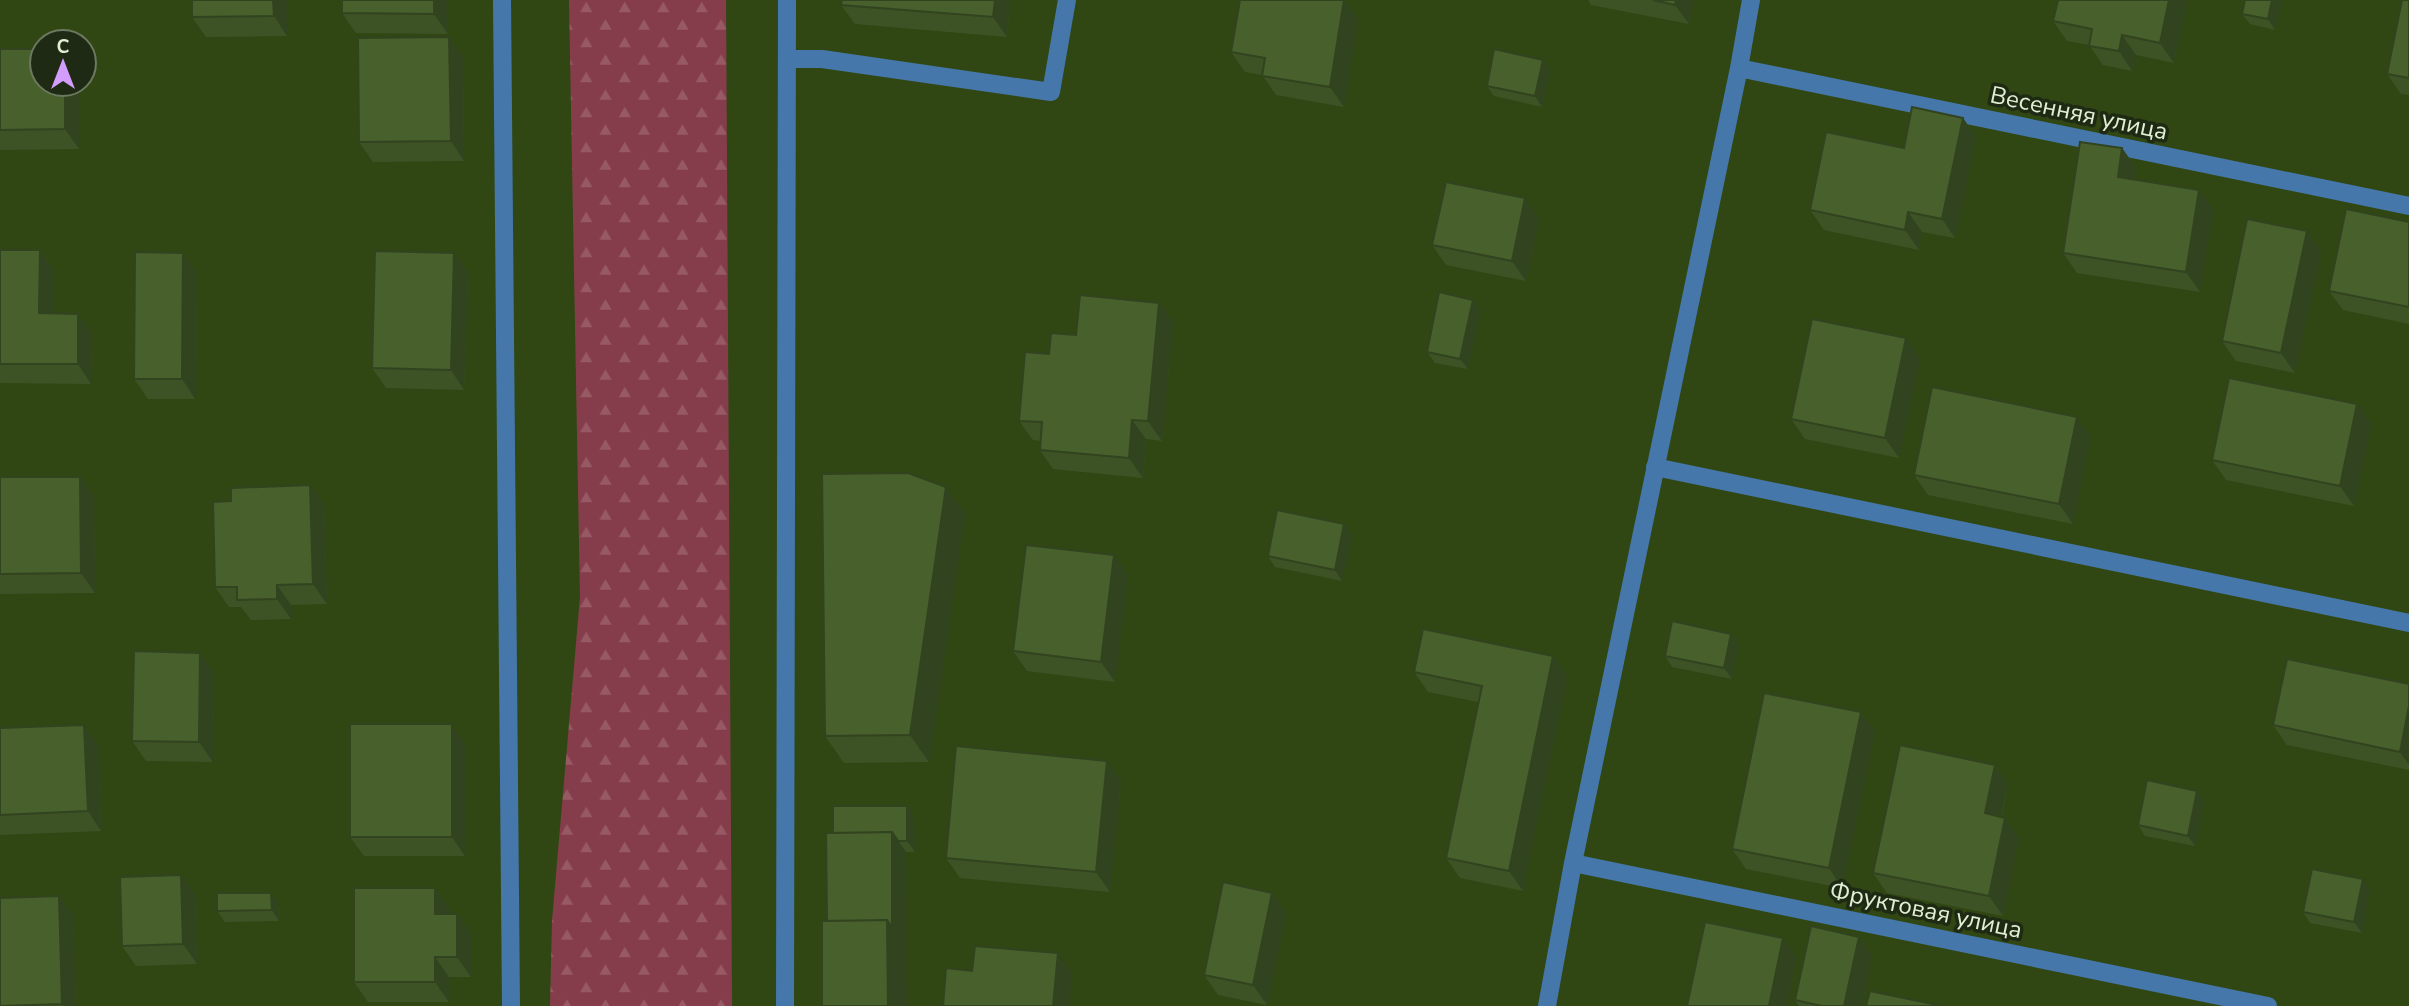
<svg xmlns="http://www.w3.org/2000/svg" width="2409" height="1006" viewBox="0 0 2409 1006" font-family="'Nunito Sans',sans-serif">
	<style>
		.forest { fill: url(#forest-firs) }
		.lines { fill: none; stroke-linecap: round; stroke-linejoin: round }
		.street { stroke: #4577aa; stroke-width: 18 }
		.wall { fill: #3d5326 }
		.shaded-wall { fill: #32431f }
		.building { fill: #47602c; stroke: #32431f; stroke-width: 2 }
		.labels { text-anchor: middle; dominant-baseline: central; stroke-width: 7; stroke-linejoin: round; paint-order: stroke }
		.street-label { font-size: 24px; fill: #e0f0d3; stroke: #1f2a14 }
	</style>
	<defs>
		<pattern id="forest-firs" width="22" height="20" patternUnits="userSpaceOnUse" patternTransform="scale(1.75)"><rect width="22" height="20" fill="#863d4b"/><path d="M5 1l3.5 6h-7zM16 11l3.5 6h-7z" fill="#975964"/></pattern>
	</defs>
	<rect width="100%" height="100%" fill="#304713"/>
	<path class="forest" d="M 569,0 L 726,0 L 732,1006 L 550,1006 L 552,921 L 580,597 Z"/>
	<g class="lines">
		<path class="street" d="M 502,0 L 511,1006
			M 788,59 L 822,59 L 1051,92 L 1067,0
			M 1739,68 L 2409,206
			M 1655,467 L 2409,623
			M 1573,863 L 2268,1006
			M 785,1006 L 787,0
			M 1547,1006 L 1573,863 L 1739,68 L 1751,0"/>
	</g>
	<path class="wall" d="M 287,0 L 287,36 L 206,37 L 192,17 Z
		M 448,0 L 448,34 L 356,33 L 342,13 Z
		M 842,0 L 1010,0 L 1007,37 L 855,24 L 841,5 Z
		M 1588,0 L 1694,0 L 1689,24 L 1591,5 Z
		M 2058,0 L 2187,0 L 2174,63 L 2136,55 L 2132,71 L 2103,65 L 2089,45 L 2067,41 L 2053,21 Z
		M 2282,0 L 2275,30 L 2250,24 L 2242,14 Z
		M 2409,0 L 2409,95 L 2401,94 L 2387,74 Z
		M 1358,19 L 1344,107 L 1276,95 L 1262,75 L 1245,72 L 1231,52 Z
		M 0,49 L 42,49 L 79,149 L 0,150 Z
		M 463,57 L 464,161 L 373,162 L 359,142 Z
		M 1543,60 L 1550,70 L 1542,107 L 1494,96 L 1487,86 Z
		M 1963,118 L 1976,137 L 1955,238 L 1922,232 L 1919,250 L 1824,230 L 1810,210 L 1904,148 Z
		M 2122,148 L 2136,168 L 2134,180 L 2199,190 L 2213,209 L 2200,292 L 2077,273 L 2063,253 Z
		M 1539,218 L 1526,281 L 1446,265 L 1432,245 Z
		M 2409,222 L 2409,324 L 2343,310 L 2329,291 Z
		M 2307,231 L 2321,251 L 2295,373 L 2236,361 L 2222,341 Z
		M 0,250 L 40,250 L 54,270 L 53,313 L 92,334 L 91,384 L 0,383 Z
		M 183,253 L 196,273 L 195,399 L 148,399 L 134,379 Z
		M 468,273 L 464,390 L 386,388 L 372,368 Z
		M 1480,310 L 1468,369 L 1435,363 L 1427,352 Z
		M 1173,323 L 1162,441 L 1146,439 L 1143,478 L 1053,469 L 1040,450 L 1040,441 L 1033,440 L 1019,421 L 1049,354 L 1076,335 Z
		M 1920,358 L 1899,458 L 1805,439 L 1791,419 Z
		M 2371,424 L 2354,506 L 2226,480 L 2212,460 Z
		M 2090,437 L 2073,524 L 1928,495 L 1914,475 Z
		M 0,477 L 94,496 L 95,593 L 0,594 Z
		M 324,505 L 327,604 L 291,605 L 291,619 L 251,620 L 241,607 L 229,607 L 215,587 Z
		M 965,514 L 929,762 L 844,763 L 825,736 Z
		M 1344,524 L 1352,535 L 1342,581 L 1275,567 L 1268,556 Z
		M 1114,555 L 1128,575 L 1115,682 L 1027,671 L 1013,651 Z
		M 1738,644 L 1732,679 L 1672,667 L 1665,656 Z
		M 1553,656 L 1567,676 L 1523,891 L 1460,878 L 1446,858 L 1478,702 L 1428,692 L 1414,672 Z
		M 214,673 L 213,762 L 146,761 L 132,741 Z
		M 2409,684 L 2409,770 L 2287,745 L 2273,725 Z
		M 1861,712 L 1875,732 L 1842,888 L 1746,869 L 1732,849 Z
		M 452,724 L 465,744 L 465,856 L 364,856 L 350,837 Z
		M 84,725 L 98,745 L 101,831 L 0,835 L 0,728 Z
		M 1995,765 L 2008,784 L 2002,817 L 2005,818 L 2019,838 L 2003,916 L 1887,893 L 1873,873 Z
		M 1121,781 L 1110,892 L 960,878 L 946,858 Z
		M 2197,791 L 2204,801 L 2195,846 L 2145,836 L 2138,825 Z
		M 914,816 L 915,852 L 906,852 L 907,1006 L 822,1006 L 833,833 Z
		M 181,875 L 195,895 L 197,964 L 136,966 L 122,946 Z
		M 435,888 L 449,908 L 449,914 L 457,914 L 471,934 L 471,977 L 449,977 L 449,1002 L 368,1002 L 354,982 Z
		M 2370,890 L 2362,933 L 2310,923 L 2303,912 Z
		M 271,893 L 278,903 L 279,921 L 225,922 L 217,911 Z
		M 59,896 L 73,916 L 76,1006 L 0,1006 Z
		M 1286,913 L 1267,1005 L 1218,995 L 1204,975 Z
		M 1859,937 L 1872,956 L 1862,1006 L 1799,1006 L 1795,1000 Z"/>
	<path class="shaded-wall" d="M 273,0 L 287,0 L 287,36 L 274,16 Z
		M 434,0 L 448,0 L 448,34 L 434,14 Z
		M 995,0 L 1010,0 L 1007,37 L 993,17 Z
		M 1344,0 L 1358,19 L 1344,107 L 1330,87 Z
		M 1676,0 L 1694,0 L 1689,24 L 1675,5 Z
		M 2169,0 L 2187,0 L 2174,63 L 2160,43 Z
		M 2272,0 L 2282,0 L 2275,30 L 2268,19 Z
		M 2122,35 L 2136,55 L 2132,71 L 2119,51 Z
		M 449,37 L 463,57 L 464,161 L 451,141 Z
		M 1543,60 L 1550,70 L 1542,107 L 1535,96 Z
		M 65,84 L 79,84 L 79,149 L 65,129 Z
		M 1963,118 L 1976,137 L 1955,238 L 1942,219 Z
		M 2122,148 L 2136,168 L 2131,197 L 2118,177 Z
		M 2199,190 L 2213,209 L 2200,292 L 2186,272 Z
		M 1525,198 L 1539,218 L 1526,281 L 1512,261 Z
		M 1908,212 L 1922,232 L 1919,250 L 1905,230 Z
		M 2307,231 L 2321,251 L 2295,373 L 2281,353 Z
		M 40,250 L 54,270 L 53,333 L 39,313 Z
		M 183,253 L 196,273 L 195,399 L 182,379 Z
		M 454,253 L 468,273 L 464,390 L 451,370 Z
		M 1473,300 L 1480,310 L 1468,369 L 1460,359 Z
		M 1159,303 L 1173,323 L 1162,441 L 1148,421 Z
		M 78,314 L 92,334 L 91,384 L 78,364 Z
		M 1906,338 L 1920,358 L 1899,458 L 1885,438 Z
		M 2357,404 L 2371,424 L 2354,506 L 2340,486 Z
		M 2077,417 L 2090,437 L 2073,524 L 2059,504 Z
		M 1132,420 L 1146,439 L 1143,478 L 1129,458 Z
		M 80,477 L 94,496 L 95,593 L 81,573 Z
		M 310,485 L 324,505 L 327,604 L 313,584 Z
		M 946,487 L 965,514 L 929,762 L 910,735 Z
		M 1344,524 L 1352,535 L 1342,581 L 1335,570 Z
		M 1114,555 L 1128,575 L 1115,682 L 1101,662 Z
		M 277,585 L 291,605 L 291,619 L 277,599 Z
		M 1731,634 L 1738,644 L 1732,679 L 1724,668 Z
		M 200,653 L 214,673 L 213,762 L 199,742 Z
		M 1553,656 L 1567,676 L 1523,891 L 1509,871 Z
		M 2409,706 L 2409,765 L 2400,752 Z
		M 1861,712 L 1875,732 L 1842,888 L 1829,868 Z
		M 452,724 L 465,744 L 465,856 L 452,837 Z
		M 84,725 L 98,745 L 101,831 L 88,811 Z
		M 1107,761 L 1121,781 L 1110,892 L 1096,872 Z
		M 1995,765 L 2008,784 L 1998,833 L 1985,813 Z
		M 2197,791 L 2204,801 L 2195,846 L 2188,836 Z
		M 907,806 L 914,816 L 915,852 L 907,841 Z
		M 2005,818 L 2019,838 L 2003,916 L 1989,896 Z
		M 892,832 L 906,852 L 907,1006 L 888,1006 L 887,920 Z
		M 181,875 L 195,895 L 197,964 L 183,944 Z
		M 2363,879 L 2370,890 L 2362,933 L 2354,922 Z
		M 435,888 L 449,908 L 449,934 L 435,914 Z
		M 271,893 L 278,903 L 279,921 L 272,910 Z
		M 1272,893 L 1286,913 L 1267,1005 L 1253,985 Z
		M 59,896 L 73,916 L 76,1006 L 64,1006 L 62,1004 Z
		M 457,914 L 471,934 L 471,977 L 457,957 Z
		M 1859,937 L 1872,956 L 1862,1006 L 1844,1006 Z
		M 1783,938 L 1797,958 L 1787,1006 L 1769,1006 Z
		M 1058,953 L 1072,973 L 1069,1006 L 1053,1006 Z
		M 435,957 L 449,977 L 449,1002 L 435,982 Z"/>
	<path class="building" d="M 192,0 L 273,0 L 274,16 L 192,17 Z
		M 342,0 L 434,0 L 434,14 L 342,13 Z
		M 842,0 L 995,0 L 993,17 L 841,5 Z
		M 1240,0 L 1344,0 L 1330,87 L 1262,76 L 1265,58 L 1231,52 Z
		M 1653,0 L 1676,0 L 1675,5 Z
		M 2058,0 L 2169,0 L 2160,43 L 2122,35 L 2119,51 L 2089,46 L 2092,29 L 2053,21 Z
		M 2245,0 L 2272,0 L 2268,19 L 2242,14 Z
		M 2402,0 L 2409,0 L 2409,78 L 2387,74 Z
		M 449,37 L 451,141 L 359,142 L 358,38 Z
		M 0,49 L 42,49 L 42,84 L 65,84 L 65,129 L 0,130 Z
		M 1494,49 L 1543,60 L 1535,96 L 1487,86 Z
		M 1912,107 L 1963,118 L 1942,219 L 1908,212 L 1905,230 L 1810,210 L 1826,132 L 1904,148 Z
		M 2080,142 L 2122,148 L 2118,177 L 2199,190 L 2186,272 L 2063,253 Z
		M 1446,182 L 1525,198 L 1512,261 L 1432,245 Z
		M 2346,209 L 2409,222 L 2409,307 L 2329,291 Z
		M 2247,219 L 2307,231 L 2281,353 L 2222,341 Z
		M 0,250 L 40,250 L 39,313 L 78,314 L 78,364 L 0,364 Z
		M 375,251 L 454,253 L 451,370 L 372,368 Z
		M 135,252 L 183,253 L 182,379 L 134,379 Z
		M 1439,292 L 1473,300 L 1460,359 L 1427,352 Z
		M 1080,295 L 1159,303 L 1148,421 L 1132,420 L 1129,458 L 1040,450 L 1042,422 L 1019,421 L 1025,352 L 1049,354 L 1051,333 L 1076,335 Z
		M 1812,319 L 1906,338 L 1885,438 L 1791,419 Z
		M 2229,378 L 2357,404 L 2340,486 L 2212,460 Z
		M 1932,387 L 2077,417 L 2059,504 L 1914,475 Z
		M 908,473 L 946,487 L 910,735 L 825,736 L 822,474 Z
		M 0,477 L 80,477 L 81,573 L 0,574 Z
		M 310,485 L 313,584 L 277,585 L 277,599 L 237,600 L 237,587 L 215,587 L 213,502 L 231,501 L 231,488 Z
		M 1277,510 L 1344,524 L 1335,570 L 1268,556 Z
		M 1026,545 L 1114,555 L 1101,662 L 1013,651 Z
		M 1672,621 L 1731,634 L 1724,668 L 1665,656 Z
		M 1423,629 L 1553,656 L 1509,871 L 1446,858 L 1482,686 L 1414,672 Z
		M 134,651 L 200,653 L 199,742 L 132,741 Z
		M 2287,659 L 2409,684 L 2409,706 L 2400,752 L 2273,725 Z
		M 1764,693 L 1861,712 L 1829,868 L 1732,849 Z
		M 350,724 L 452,724 L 452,837 L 350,837 Z
		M 84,725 L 88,811 L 0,815 L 0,728 Z
		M 1900,745 L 1995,765 L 1985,813 L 2005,818 L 1989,896 L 1873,873 Z
		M 956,746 L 1107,761 L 1096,872 L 946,858 Z
		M 2147,780 L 2197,791 L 2188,836 L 2138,825 Z
		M 833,806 L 907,806 L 907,841 L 898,841 L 892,832 L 833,833 Z
		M 892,832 L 892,927 L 887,920 L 827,921 L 826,833 Z
		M 2312,869 L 2363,879 L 2354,922 L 2303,912 Z
		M 181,875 L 183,944 L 122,946 L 120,877 Z
		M 1223,882 L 1272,893 L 1253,985 L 1204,975 Z
		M 354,888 L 435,888 L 435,914 L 457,914 L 457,957 L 435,957 L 435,982 L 354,982 Z
		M 217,893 L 271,893 L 272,910 L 217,911 Z
		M 59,896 L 62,1004 L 0,1006 L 0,898 Z
		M 887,920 L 888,1006 L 822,1006 L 822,921 Z
		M 1705,922 L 1783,938 L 1769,1006 L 1687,1006 Z
		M 1811,926 L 1859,937 L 1844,1006 L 1822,1006 L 1795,1000 Z
		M 975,946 L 1058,953 L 1053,1006 L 943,1006 L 946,968 L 972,971 Z
		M 1870,991 L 1942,1006 L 1866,1006 Z"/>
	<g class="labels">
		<g class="street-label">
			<text transform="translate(2079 113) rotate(12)">Весенняя улица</text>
			<text transform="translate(1926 910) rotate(12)">Фруктовая улица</text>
		</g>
	</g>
	<g transform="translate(63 63)"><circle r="33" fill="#1f2a14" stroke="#6c7960" stroke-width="2"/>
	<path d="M0-5L12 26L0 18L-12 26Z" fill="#d49cfb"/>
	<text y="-10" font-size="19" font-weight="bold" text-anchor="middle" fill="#e0f0d3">С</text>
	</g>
</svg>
